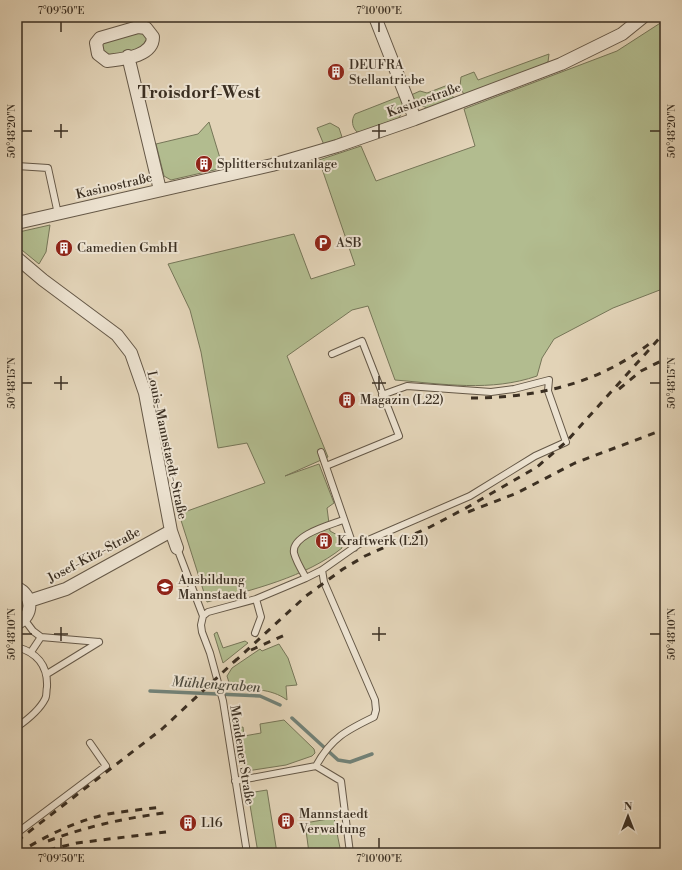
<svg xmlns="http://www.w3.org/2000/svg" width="682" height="870" viewBox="0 0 682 870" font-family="'Libre Bodoni',serif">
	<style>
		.green { fill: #b2bc8f; stroke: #767658 }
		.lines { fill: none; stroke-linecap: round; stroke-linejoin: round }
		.stream { stroke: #718177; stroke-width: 3.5 }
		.lane-casing { stroke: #655847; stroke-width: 8 }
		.street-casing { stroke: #655847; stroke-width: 14 }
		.lane { stroke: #ece2d0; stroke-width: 6 }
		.street { stroke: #ece2d0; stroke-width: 12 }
		.rail { stroke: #3b2f22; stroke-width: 3; stroke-dasharray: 7 7; stroke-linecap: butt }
		.ticks { fill: none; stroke: #3b2f22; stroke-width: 1.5 }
		.labels { text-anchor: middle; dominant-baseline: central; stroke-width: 4; stroke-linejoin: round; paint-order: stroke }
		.poi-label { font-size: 13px; fill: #3b2f22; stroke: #ece2d0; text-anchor: start }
		.street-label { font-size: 13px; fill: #3b2f22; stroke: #ece2d0 }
		.water-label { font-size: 14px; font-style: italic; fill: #4d4a3e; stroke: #ece2d0 }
		.district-label { font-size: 17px; font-weight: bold; fill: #3b2f22; stroke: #ece2d0 }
		.neatline { fill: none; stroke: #3b2f22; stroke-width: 1.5 }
		.ticks-label { font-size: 10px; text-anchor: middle; fill: #3b2f22 }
	</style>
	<rect width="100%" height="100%" fill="#e2d3b7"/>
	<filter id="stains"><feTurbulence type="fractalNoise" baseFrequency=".005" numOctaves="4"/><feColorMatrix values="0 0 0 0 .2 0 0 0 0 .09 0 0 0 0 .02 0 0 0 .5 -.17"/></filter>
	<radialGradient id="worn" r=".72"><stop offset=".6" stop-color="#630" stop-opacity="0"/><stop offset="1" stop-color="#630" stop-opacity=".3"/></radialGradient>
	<path class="green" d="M 665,20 L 665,288 L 613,308 L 554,339 L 542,358 L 537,376 C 491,392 443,384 395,380 L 368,306 L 352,310 L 287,356 L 328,457 L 285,476 L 319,464 L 334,503 L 327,508 L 330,531 L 339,536 L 342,548 C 306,577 252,590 207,602 L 179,514 L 265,483 L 247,443 L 218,448 L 201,352 L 190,310 L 168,264 L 294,234 L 311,279 L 355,265 L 319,160 L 361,146 L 376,181 L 475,146 L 464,109 L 617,51 Z
		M 139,31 L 147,35 L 146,46 L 112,57 L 105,55 L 101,44 L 103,41 Z
		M 549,54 L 548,62 L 544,64 L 464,95 L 460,86 L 461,77 L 474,72 L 478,80 Z
		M 448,85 L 454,99 L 427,108 L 416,103 L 411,95 L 420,91 L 427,93 Z
		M 401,96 L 405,107 L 399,118 L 361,132 L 357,132 C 352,127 351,120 355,114 Z
		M 209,122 L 223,168 L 171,180 L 164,176 L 156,144 L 198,134 Z
		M 330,123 L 339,128 L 342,137 L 324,145 L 317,128 Z
		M 50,225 L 46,252 L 39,264 L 17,246 L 19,232 Z
		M 17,597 L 23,604 L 22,609 L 17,614 Z
		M 217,632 L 223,648 L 245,641 L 248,643 L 223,663 L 214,634 Z
		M 279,644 L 288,658 L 297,685 L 286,686 L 287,700 C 271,688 250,689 231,689 L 227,676 L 232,668 L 260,649 L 262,651 Z
		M 284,720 L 314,749 L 315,753 L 312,756 L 286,765 L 247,771 L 245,769 L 238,728 L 243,727 L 244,736 L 261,733 L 260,724 Z
		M 267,790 L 277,853 L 258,853 L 248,793 Z
		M 334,818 L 341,853 L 309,853 L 305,823 Z"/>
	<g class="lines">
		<path class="stream" d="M 150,691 L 260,696 L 280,705
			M 292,718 L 338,760 L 350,762 L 372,754"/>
		<defs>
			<path id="lane" d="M 17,166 L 48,168 L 58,214
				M 321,452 L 354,548
				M 326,466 L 399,436 L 362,341 L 332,354
				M 177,548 L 203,616 L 201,625 L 202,632 L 210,653 L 223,701 L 247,853
				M 306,578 C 302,571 296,561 294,553 C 291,535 330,525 343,520
				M 203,616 L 208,612 L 256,599 L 306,578 L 322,570 L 359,544 L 470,496 L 535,456 L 566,442 L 548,391 L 549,380 L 514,389 L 491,392 L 407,386 L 382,395
				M 24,619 L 33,631 L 41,637 L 31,652
				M 255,633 L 261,617 L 256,599
				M 41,637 L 99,642
				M 17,647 C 38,653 48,666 47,687 C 46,691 47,696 45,699 C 39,711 27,720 17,727
				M 47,674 L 99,642
				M 316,766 C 331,738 347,730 374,717 L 376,710 L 375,700 L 324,582 L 322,570
				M 235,781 L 316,766 L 341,781 L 350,853
				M 17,833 L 106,766 L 90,743"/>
			<path id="street" d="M 375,17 L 415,119
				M 138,27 L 146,28 L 153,37 C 153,57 122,59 107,61 L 98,54 L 96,43 L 100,38 Z
				M 128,56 L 160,190
				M 17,223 L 272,165 L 337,146 L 415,119 L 561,64 L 622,34 L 643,17
				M 17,258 L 43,280 L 117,335 L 131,353 L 145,393 L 171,531 L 177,548
				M 17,588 C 33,595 34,616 17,623
				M 29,601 L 66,589 L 171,531"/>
		</defs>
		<use href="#lane" class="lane-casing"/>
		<use href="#street" class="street-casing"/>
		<use href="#lane" class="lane"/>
		<use href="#street" class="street"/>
		<path class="rail" d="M 619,389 L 641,371 L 665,359
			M 471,398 C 535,398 598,384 649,344
			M 468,512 L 517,493 L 575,463 L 665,429
			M 251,650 L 287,634
			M 234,662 L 306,596 L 343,569 L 365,556 L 430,527 L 466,508 L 537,467 L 566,442 L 665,332
			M 17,841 L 162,729 L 237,659
			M 48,841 C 88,826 121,819 164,813
			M 18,853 C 46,836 75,821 108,814 C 126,811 145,809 163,807
			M 35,853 L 77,843 L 166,832"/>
	</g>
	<path class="ticks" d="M 61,22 L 61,32M 379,22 L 379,32M 61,124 L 61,138M 379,124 L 379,138M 22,131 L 32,131M 54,131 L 68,131M 372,131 L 386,131M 650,131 L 660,131M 61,376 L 61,390M 379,376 L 379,390M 22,383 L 32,383M 54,383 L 68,383M 372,383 L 386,383M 650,383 L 660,383M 61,627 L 61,641M 379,627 L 379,641M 22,634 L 32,634M 54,634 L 68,634M 372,634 L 386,634M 650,634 L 660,634M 61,838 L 61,848M 379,838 L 379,848"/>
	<defs>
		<symbol id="building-disc" viewBox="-11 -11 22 22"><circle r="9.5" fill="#8f2418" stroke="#ece2d0"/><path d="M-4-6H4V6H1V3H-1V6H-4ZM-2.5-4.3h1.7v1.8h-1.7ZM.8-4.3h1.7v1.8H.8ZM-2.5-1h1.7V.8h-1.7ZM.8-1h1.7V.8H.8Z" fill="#fff"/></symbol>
		<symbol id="parking-disc" viewBox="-11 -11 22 22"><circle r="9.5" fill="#8f2418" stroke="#ece2d0"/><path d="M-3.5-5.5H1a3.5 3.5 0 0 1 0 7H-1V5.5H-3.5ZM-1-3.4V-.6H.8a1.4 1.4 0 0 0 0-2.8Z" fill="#fff"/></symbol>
		<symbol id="school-disc" viewBox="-11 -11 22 22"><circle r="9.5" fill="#8f2418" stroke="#ece2d0"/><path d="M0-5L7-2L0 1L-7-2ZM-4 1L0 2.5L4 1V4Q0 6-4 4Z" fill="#fff"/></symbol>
	</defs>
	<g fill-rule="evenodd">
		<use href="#building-disc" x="326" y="62" width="20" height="20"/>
		<use href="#building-disc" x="194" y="154" width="20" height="20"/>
		<use href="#parking-disc" x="313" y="233" width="20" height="20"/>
		<use href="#building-disc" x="54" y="238" width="20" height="20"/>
		<use href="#building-disc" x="337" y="390" width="20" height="20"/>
		<use href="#building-disc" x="314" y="531" width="20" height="20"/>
		<use href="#school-disc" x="155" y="577" width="20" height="20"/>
		<use href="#building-disc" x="276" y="811" width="20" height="20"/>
		<use href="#building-disc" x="178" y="813" width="20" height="20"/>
	</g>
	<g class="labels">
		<g class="poi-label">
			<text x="349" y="65">DEUFRA<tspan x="349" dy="15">Stellantriebe</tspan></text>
			<text x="217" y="164">Splitterschutzanlage</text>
			<text x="336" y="243">ASB</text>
			<text x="77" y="248">Camedien GmbH</text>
			<text x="360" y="400">Magazin (L22)</text>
			<text x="337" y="541">Kraftwerk (L21)</text>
			<text x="178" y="580">Ausbildung<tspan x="178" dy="15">Mannstaedt</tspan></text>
			<text x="299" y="814">Mannstaedt<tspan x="299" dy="15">Verwaltung</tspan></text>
			<text x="201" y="823">L16</text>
		</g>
		<g class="street-label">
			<text transform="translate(424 100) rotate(-20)">Kasinostraße</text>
			<text transform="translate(114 186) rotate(-13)">Kasinostraße</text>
			<text transform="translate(167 445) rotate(78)">Louis-Mannstaedt-Straße</text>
			<text transform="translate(94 555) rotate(-28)">Josef-Kitz-Straße</text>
			<text transform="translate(242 755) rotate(81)">Mendener Straße</text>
		</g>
		<g class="water-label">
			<text transform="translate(216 685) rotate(4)">Mühlengraben</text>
		</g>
		<g class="district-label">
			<text x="199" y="93">Troisdorf-West</text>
		</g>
	</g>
	<rect width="682" height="870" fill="none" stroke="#e2d3b7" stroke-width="44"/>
	<g transform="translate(628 816)" stroke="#ece2d0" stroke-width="3" paint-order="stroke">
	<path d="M0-3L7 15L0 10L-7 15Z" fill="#3b2f22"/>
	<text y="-6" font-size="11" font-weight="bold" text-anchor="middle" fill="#3b2f22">N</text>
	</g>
	<rect x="22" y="22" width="638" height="826" class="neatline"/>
	<g class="ticks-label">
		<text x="61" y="14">7°09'50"E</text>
		<text x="379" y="14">7°10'00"E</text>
		<text transform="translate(11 131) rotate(-90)" y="4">50°48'20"N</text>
		<text transform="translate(671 131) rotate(-90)" y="4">50°48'20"N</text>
		<text transform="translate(11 383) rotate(-90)" y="4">50°48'15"N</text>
		<text transform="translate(671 383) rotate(-90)" y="4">50°48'15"N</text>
		<text transform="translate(11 634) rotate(-90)" y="4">50°48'10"N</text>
		<text transform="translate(671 634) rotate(-90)" y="4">50°48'10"N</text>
		<text x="61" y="862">7°09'50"E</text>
		<text x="379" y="862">7°10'00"E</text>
	</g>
	<rect width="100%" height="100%" filter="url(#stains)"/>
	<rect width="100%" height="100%" fill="url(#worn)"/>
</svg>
